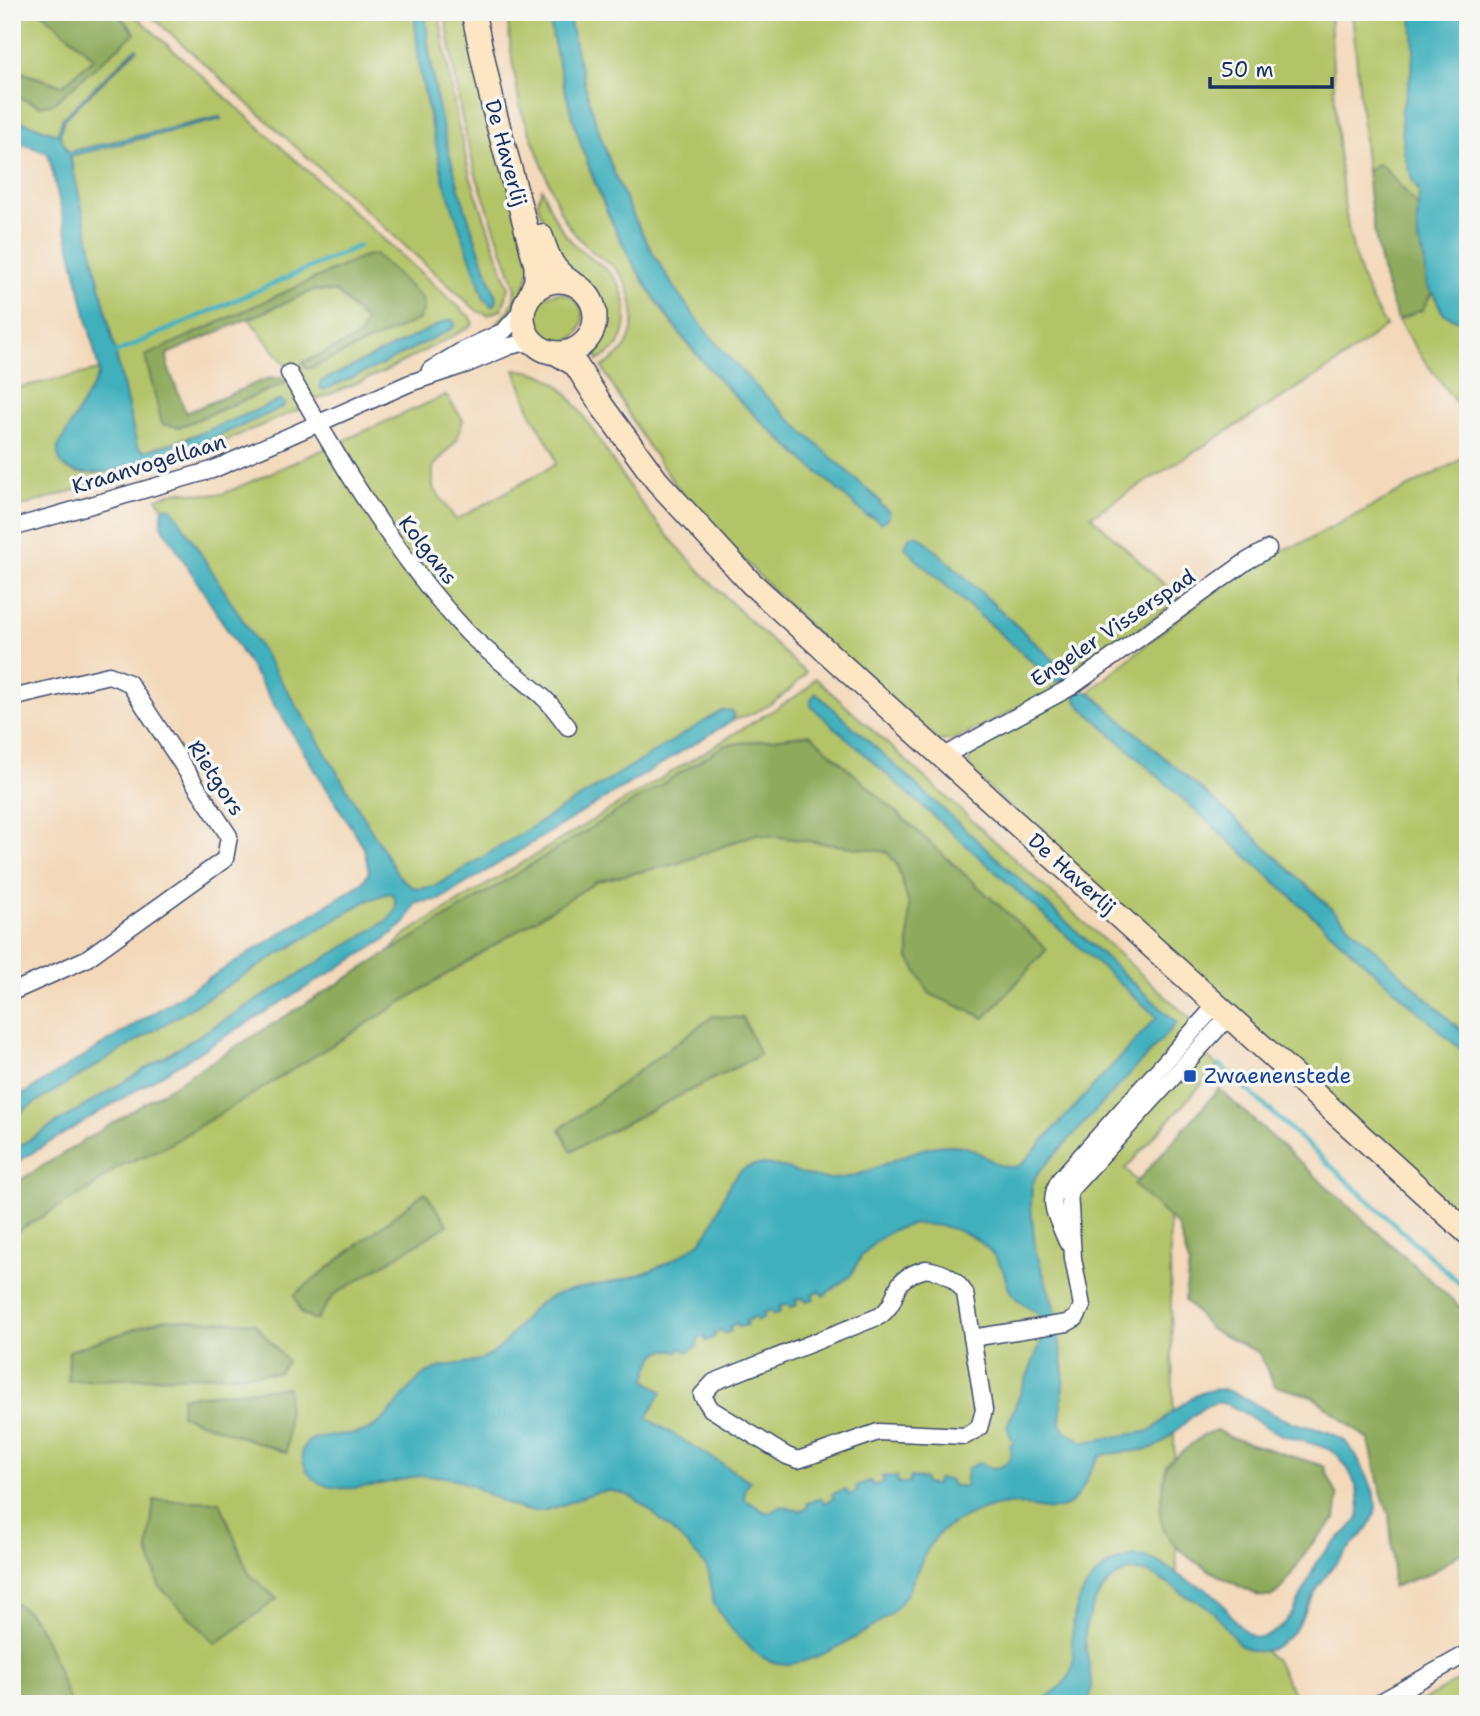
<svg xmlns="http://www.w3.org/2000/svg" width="1480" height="1716" viewBox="0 0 1480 1716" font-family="'Shantell Sans',sans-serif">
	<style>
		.green { fill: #b3c468; stroke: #677a63; stroke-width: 2; fill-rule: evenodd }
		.forest { fill: #8eaa5c; stroke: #546c5d; stroke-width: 2 }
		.water { fill: #41b0bd; stroke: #2e708e; stroke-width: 2; fill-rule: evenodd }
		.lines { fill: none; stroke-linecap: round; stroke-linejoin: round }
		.stream { stroke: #41b0bd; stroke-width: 5 }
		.street-casing { stroke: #3b486c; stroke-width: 19 }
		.secondary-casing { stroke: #3b486c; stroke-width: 26 }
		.street { stroke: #fff; stroke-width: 16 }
		.secondary { stroke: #fce6c4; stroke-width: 23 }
		.transit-dot { fill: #1a4fb4; stroke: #f6f6f2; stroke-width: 2.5 }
		.labels { text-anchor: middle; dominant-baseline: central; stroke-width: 7; stroke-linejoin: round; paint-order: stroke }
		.street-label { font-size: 21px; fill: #1b2f5e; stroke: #f6f6f2 }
		.transit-label { font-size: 21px; fill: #164399; stroke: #f6f6f2; text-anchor: start }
	</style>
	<rect width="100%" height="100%" fill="#f6f6f2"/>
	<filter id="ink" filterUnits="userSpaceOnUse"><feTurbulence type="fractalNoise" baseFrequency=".0143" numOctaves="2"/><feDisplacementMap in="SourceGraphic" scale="14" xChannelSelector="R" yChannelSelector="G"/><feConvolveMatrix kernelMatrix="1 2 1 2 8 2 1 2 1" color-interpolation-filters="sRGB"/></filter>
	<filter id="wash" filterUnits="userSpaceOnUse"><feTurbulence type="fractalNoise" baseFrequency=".00686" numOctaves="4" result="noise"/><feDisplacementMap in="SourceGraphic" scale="28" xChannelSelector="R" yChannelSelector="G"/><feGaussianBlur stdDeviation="1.57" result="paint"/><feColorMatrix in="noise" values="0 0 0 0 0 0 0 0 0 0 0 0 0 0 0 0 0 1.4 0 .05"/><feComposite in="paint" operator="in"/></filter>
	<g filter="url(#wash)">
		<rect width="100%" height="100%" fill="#f3d9ba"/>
		<path class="green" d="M 12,12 L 42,12 L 94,58 L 62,86 L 12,69 Z
			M 115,12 L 131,12 L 470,317 L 473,324 L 470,327 L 385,371 L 314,401 L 249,319 L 314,290 L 337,292 L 366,322 L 360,337 L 303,362 L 418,320 L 376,254 L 362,257 L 146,356 L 179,427 L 288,382 L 302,407 L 300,409 L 187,457 L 12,509 L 12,389 L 99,370 L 77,473 C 92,474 105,471 120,468 C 177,457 230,430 283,407 L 144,451 L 137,446 L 70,156 L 221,119 L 220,117 L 68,152 L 60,135 L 64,119 L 138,49 L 63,118 L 57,134 L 12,118 L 12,95 L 41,106 L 133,29 Z
			M 147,12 L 414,12 L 420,71 L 430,122 L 484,299 L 491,306 L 495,305 L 497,299 C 482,260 468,222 455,182 C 439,127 431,69 425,12 L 439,12 L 456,115 L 470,176 L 509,288 L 502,309 L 488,315 L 477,311 Z
			M 445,12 L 467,12 L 531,266 C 525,289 518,310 500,327 L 497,322 C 510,312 514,303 516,288 L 476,175 L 461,114 Z
			M 507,12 L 548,12 C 570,135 610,249 690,347 C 742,410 807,462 868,516 L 885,521 L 889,517 L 880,504 C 821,448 757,394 706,331 C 630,237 591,130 568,12 L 1330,12 C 1332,55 1334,98 1338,141 C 1343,206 1349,270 1386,326 L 1336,364 L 1091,516 L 1180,599 L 1064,685 L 957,739 L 937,741 L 816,634 L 689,504 L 643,439 L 602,367 C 612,361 621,355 626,346 C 639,323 634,288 616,269 C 610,263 601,258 594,253 C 580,241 568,228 560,211 L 520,107 L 511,51 ZM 913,535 L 917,535 L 928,543 L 1061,667 L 1065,673 L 1064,682 L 1055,682 L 915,558 L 905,545 Z
			M 1352,12 L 1412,12 L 1414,52 L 1409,84 L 1401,112 L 1411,177 L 1419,192 L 1419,208 L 1383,166 L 1376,164 L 1367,172 Z
			M 542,189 C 550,208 557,226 571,241 C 582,254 597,261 609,272 C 627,288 631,324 619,344 C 615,351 605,356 598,361 L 595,344 L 603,320 L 600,302 L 590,287 L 560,264 L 537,203 Z
			M 1432,292 L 1443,313 L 1468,326 L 1468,419 L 1419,353 L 1398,320 L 1422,310 Z
			M533 318a25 25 0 1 1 50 0a25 25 0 1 1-50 0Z
			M 515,370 C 531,370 547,375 559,386 C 566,391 571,399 576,406 C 599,436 616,470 639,500 C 688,564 747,619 806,673 C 787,696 761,713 733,720 L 734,715 L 437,885 C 416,891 414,891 398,875 L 172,509 L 163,507 L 157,498 L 178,491 L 202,494 L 223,494 L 446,395 L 463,420 L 457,440 L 433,467 L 433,487 L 456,520 L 556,464 L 553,451 L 532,415 Z
			M 1468,448 L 1468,1037 L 1242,825 L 1089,692 L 1188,610 L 1272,553 L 1300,544 L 1455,463 L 1465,454 Z
			M 815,678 L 1195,1023 L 1183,1037 L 1218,1066 L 1125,1169 L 1169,1215 L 1177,1578 L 1276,1661 L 1299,1704 L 12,1704 L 12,1191 L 318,1024 L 406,934 L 806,690 ZM 816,694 L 1176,1022 L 814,696 Z
			M 1076,694 L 1076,701 L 1079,705 L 1468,1056 L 1468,1224 L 969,770 C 968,757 971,751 980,741 Z
			M 389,892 L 393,893 C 399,906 396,913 386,921 L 12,1150 L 12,1117 L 366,901 Z
			M 1468,1675 L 1468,1704 L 1418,1704 Z"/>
		<path class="forest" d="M 42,12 L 115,12 L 135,33 L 54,103 L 41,106 L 12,95 L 12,69 L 62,86 L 94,58 Z
			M 1376,164 L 1383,166 L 1419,208 L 1417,223 L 1418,241 L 1424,255 L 1427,286 L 1432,292 L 1422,310 L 1398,320 C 1379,272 1372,223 1367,172 Z
			M 375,254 L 422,298 L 424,309 L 418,320 L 308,369 L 302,363 L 359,337 L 366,322 L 337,292 L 314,290 L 167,354 L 168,367 L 186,413 L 266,379 L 281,378 L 288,382 L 179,427 L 162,424 L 145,356 L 362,257 Z
			M 810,734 L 1047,949 L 985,1018 L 930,994 L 909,958 L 909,905 L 897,865 L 887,852 L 756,834 L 676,864 L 598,881 L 258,1091 L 163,1148 L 117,1167 L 90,1189 L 12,1234 L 12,1185 L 725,745 Z
			M 713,1016 L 743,1018 L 760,1055 L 571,1151 L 560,1129 Z
			M 1219,1089 L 1468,1314 L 1468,1548 L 1429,1574 L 1392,1587 L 1393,1554 L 1389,1515 L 1380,1489 L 1369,1440 L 1312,1396 L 1275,1386 L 1258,1352 L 1211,1330 L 1185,1300 L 1189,1264 L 1178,1226 L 1134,1185 Z
			M 425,1192 L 448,1225 L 334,1295 L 316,1320 L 302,1314 L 294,1295 Z
			M 164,1319 L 254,1323 L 287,1361 L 279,1373 L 68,1381 L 69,1351 Z
			M 288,1387 L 287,1453 L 181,1415 L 182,1397 Z
			M 1216,1430 L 1232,1438 L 1324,1466 L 1338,1497 L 1335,1519 L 1310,1546 L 1282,1588 L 1271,1597 L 1259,1596 C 1229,1580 1169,1557 1161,1520 C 1158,1506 1165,1479 1166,1465 L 1203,1435 Z
			M 154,1500 L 220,1502 L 249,1574 L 277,1599 L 216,1644 L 159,1586 L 148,1550 Z
			M 12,1602 C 47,1616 55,1672 71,1704 L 12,1704 Z"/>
		<path class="water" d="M 414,12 L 425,12 C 432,112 462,206 497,299 L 495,305 L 491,306 L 484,298 L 444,182 L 420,71 Z
			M 548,12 L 568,12 C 591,130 630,236 706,331 C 757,394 821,447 881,502 L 880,504 L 889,512 L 889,517 L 881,523 L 870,515 L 868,517 C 808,462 742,410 691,347 C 611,251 570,134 548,12 Z
			M 1412,12 L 1468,12 L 1468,326 L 1443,313 L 1435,296 L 1427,286 L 1424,255 L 1418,241 L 1417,223 L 1419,192 L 1411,177 L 1404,152 L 1401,112 L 1409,84 L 1414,52 Z
			M 137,47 L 64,119 L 60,135 L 68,152 L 220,117 L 221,119 L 70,156 L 137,446 L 144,451 L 179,442 L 281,400 L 285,404 L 283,407 C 255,420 51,519 58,447 L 99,375 L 99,370 L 48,153 L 12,140 L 12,118 L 57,134 L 63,118 Z
			M 448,320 L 453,320 L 455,324 L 453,328 L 381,365 L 324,390 L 320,388 L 320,382 Z
			M 163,507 L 172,508 L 314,733 L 398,875 C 414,891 416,891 437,885 L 723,710 L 732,711 L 733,720 L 439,900 L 416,902 L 405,923 L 383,941 L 12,1165 L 13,1150 L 386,921 C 396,913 399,906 393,894 L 389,893 L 366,901 L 12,1117 L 12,1101 L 362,883 L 369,872 L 364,848 L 161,524 Z
			M 913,535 L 917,535 L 928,543 L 1061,667 L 1065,673 L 1064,682 L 1061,680 L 1055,682 L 915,558 L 905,547 L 908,539 Z
			M 1078,691 L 1089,692 L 1242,825 L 1468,1037 L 1468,1056 L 1079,705 L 1076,699 Z
			M 816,693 L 1177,1023 L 1036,1175 L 1032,1186 L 1031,1204 L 1035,1248 L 1055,1310 L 1064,1373 L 1060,1423 L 1064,1430 L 1083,1442 L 1151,1431 C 1175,1411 1203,1377 1237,1394 C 1255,1403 1270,1414 1289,1421 C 1305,1427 1324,1428 1339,1437 C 1353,1444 1376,1490 1376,1505 C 1376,1511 1373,1520 1370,1525 C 1367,1531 1361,1536 1356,1541 C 1343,1555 1329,1569 1319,1586 C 1305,1608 1296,1642 1267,1650 C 1235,1659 1227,1620 1206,1606 C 1201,1602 1194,1600 1188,1597 C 1168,1586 1145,1562 1121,1574 C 1100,1585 1086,1613 1085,1636 C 1085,1658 1097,1683 1087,1704 L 1038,1704 C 1049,1695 1067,1685 1071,1671 C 1075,1661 1072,1649 1072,1639 C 1072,1606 1085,1576 1117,1561 C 1144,1548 1163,1564 1184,1579 C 1193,1584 1204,1587 1212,1593 C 1236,1612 1246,1661 1284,1624 C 1299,1609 1307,1578 1319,1559 C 1330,1544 1348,1534 1356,1521 C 1368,1504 1349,1461 1332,1451 C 1317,1443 1298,1441 1282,1435 C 1264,1428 1237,1405 1221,1403 C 1202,1400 1177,1433 1161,1444 C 1145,1454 1118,1450 1100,1456 C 1087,1470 1086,1491 1070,1503 C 1050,1518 1030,1502 1008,1504 C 990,1505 953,1520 940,1533 C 918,1553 917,1589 892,1612 C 872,1630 803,1672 775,1663 C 752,1656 728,1627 716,1607 C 709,1595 713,1583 708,1571 C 702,1556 650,1509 635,1499 C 599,1476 573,1509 538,1511 C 510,1513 479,1484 451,1478 C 440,1476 426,1475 414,1477 C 384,1482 318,1506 304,1464 C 292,1429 340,1437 358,1433 C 393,1424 401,1389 427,1373 C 446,1361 471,1367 490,1355 C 513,1341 523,1310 549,1298 C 572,1286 597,1287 621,1280 C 647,1273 676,1261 697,1244 C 723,1224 720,1171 755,1165 C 779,1161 803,1178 828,1179 C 875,1180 914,1138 962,1146 C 984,1150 997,1174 1021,1165 L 1157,1017 L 811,706 L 811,699 ZM 914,1224 C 951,1224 984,1234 1002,1268 C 1006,1276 1006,1287 1012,1294 C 1019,1302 1030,1308 1038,1314 L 1043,1337 L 1007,1426 L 1013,1443 L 1010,1445 C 1015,1465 995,1475 980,1462 L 967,1469 L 965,1487 L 951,1485 L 950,1480 L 937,1479 L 936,1485 L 925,1484 L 924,1479 L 910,1477 L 909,1483 L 898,1483 L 897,1477 L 882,1476 L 884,1482 L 873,1486 L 870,1481 L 856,1486 L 858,1491 L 848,1495 L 846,1489 L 832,1494 L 834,1499 L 824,1503 L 821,1498 L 807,1503 L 808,1507 L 800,1511 L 781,1506 L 769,1513 C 758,1510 754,1503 744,1500 L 745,1489 L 750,1481 L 647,1418 L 662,1392 L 646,1380 C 652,1361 653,1344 678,1352 L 681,1348 L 688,1352 L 698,1345 L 697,1339 L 705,1337 L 706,1341 L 715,1337 L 714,1333 L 722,1330 L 724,1334 L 731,1331 L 729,1327 L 737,1323 L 739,1327 L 747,1325 L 746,1321 L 755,1317 L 757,1321 L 764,1318 L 763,1313 L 771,1311 L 773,1315 L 780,1312 L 779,1307 L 788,1304 L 790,1308 L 797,1305 L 795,1300 L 803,1298 L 806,1301 L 814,1299 L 812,1294 L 820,1291 L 823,1296 L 850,1276 L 861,1257 L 875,1242 L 893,1230 Z"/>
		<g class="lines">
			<path class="stream" d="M 115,353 L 359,246
				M 1220,1065 L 1468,1291"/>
		</g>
	</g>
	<g filter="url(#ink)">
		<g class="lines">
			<defs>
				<path id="street" d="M 430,370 L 463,350 L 504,331 L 523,310
					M 289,373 C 341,464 395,555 467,632 C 491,656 519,675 544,698 C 553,706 560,717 568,727
					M 12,528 L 212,470 L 410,383 L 467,364 L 510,346 L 523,343 L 538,346
					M 12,698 L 109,675 L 129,683 L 229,836 L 225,859 L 86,959 L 12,992
					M 942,757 L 1071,687 L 1247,561 L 1268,549
					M 1067,1242 C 1058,1219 1045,1203 1060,1179 L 1217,1004
					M 926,1269 C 944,1272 954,1277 965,1293 L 984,1410 L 979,1428 L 965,1436 L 878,1432 L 798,1460 L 787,1456 L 711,1409 L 702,1395 L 714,1382 L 880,1316 C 905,1297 884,1281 926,1269 Z
					M 972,1338 L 1067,1323 L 1076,1318 L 1082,1306 L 1073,1258 L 1069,1191 L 1229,1016
					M 1377,1704 L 1468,1653"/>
				<path id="secondary" d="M 473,12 L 494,110 L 536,265 L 536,281 L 531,293
					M 541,236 C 548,257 552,270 571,282
					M523 317a36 36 0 1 1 72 0a36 36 0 1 1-72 0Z
					M 556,353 L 576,365 L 602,406 L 657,481 L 751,583 L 1468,1233"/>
			</defs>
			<use href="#street" class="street-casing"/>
			<use href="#secondary" class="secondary-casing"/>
			<use href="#street" class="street"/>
			<use href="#secondary" class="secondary"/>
		</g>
	</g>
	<rect class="transit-dot" x="1183" y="1069" width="14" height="14" rx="3.5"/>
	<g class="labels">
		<g class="street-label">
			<text transform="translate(506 153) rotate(75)">De Haverlij</text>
			<text transform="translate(149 464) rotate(-17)">Kraanvogellaan</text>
			<text transform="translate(428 550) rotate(52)">Kolgans</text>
			<text transform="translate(1113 628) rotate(-34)">Engeler Visserspad</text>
			<text transform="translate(216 778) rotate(57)">Rietgors</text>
			<text transform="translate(1072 874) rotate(42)">De Haverlij</text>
		</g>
		<g class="transit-label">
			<text x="1204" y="1076">Zwaenenstede</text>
		</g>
	</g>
	<rect width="1480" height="1716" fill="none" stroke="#f6f6f2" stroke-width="42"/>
	<path d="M1210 77v10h122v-10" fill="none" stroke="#1b2f5e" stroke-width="3.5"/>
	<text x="1221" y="77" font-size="21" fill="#1b2f5e" stroke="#f6f6f2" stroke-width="5" paint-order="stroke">50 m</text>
</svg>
